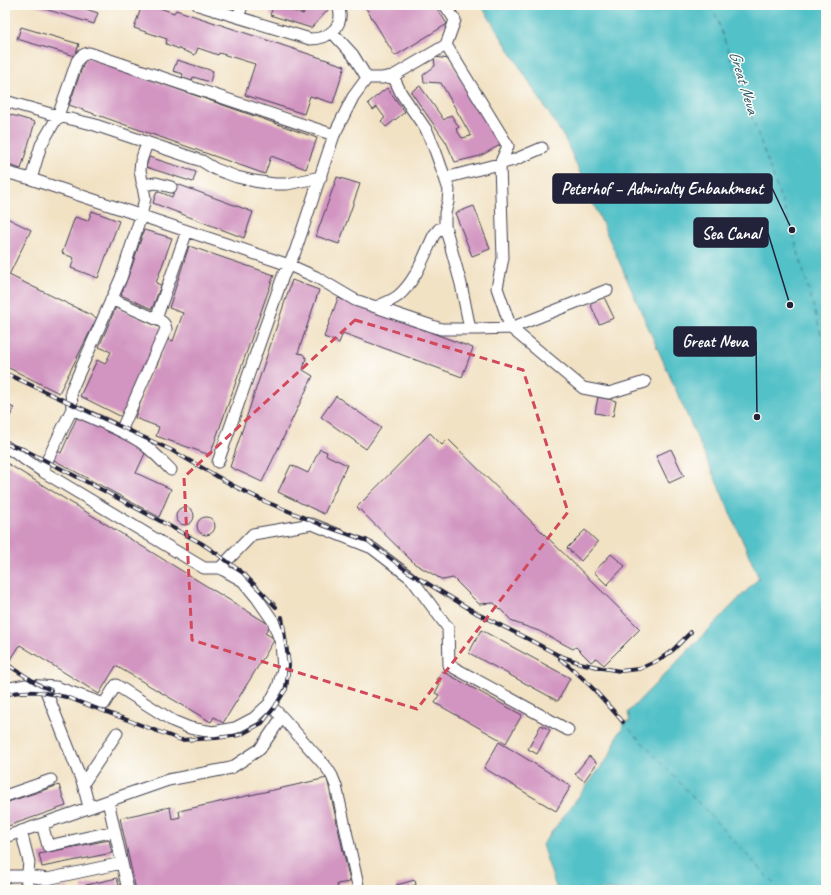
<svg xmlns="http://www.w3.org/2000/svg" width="831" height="895" viewBox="0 0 831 895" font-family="Caveat,sans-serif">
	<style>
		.water { fill: #53c1c8; stroke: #3a7282 }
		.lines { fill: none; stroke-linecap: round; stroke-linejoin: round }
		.ferry { stroke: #335a6c; stroke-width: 1; stroke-dasharray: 5 4; stroke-linecap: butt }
		.building { fill: #d295c1 }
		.minor-casing { stroke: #413f50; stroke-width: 13 }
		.minor { stroke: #fff; stroke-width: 11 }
		.rail-casing { stroke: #22223b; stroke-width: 4 }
		.rail { stroke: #fdfcf7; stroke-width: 2.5; stroke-dasharray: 8; stroke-linecap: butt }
		.marked { fill: none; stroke: #d1495b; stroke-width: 3; stroke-dasharray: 8 5; stroke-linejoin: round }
		.labels { text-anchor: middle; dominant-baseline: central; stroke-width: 3; stroke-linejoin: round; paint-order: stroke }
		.water-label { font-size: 17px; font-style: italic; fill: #335a6c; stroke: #fdfcf7 }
		.leader { fill: none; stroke: #22223b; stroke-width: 1.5 }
		.callout-dot { fill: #22223b; stroke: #fdfcf7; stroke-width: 1.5 }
		.callout { fill: #22223b; stroke: #22223b; stroke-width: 1.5 }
		.callout-label { font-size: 17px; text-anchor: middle; font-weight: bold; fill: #fff }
	</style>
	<rect width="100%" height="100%" fill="#fdfcf7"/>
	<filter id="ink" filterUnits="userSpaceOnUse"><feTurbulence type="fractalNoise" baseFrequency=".025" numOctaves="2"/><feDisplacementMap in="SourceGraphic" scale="8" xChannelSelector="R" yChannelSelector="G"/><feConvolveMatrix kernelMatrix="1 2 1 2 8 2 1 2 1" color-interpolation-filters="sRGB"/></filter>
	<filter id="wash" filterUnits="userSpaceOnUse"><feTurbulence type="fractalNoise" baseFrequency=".012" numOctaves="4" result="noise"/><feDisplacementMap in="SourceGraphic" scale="16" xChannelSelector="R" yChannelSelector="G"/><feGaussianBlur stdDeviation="0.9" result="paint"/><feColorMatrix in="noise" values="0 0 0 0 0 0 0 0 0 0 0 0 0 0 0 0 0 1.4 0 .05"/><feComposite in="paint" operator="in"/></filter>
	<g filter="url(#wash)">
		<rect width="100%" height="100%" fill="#f2e2c4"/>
		<path class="water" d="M 481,5 L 826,5 L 826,890 L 557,890 L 542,845 L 610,755 L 619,732 L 622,730 L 623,722 L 630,722 L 628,712 L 759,578 L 565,139 Z"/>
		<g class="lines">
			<path class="ferry" d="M 712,5 L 792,230 L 826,352
				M 623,722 L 780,890"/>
		</g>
		<g id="blocks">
			<path class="building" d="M 32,5 L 84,5 L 83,8 L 98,13 L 94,24 Z
				M 142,5 L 151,5 L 174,13 L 176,10 L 345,66 L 333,103 L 310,96 L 304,114 L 245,95 L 255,64 L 219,53 L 218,55 L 198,48 L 195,55 L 166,44 L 167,39 L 134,28 Z
				M 274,5 L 303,14 L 310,7 L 309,5 L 326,5 L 328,10 L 311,28 L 270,15 Z
				M 364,5 L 435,5 L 447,24 L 395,56 Z
				M 21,27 L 79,44 L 75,56 L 17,39 Z
				M 86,57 L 317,138 L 306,169 L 271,156 L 265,174 L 69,105 Z
				M 434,57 L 449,59 L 502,144 L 480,156 L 455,162 L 446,142 L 411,92 L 420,86 L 444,120 L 451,115 L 459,127 L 456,129 L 462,138 L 471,136 L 441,83 L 424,82 L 423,75 L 435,66 Z
				M 177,60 L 213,71 L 210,82 L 193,77 L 192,81 L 182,78 L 183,74 L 173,71 Z
				M 387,88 L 405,112 L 386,127 L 381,121 L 385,118 L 377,107 L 373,110 L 368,103 Z
				M 5,113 L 35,122 L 21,169 L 5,164 Z
				M 149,157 L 196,172 L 193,182 L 146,167 Z
				M 337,177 L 360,184 L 339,244 L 316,236 Z
				M 177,184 L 253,212 L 244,238 L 153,203 L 157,191 L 172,197 Z
				M 474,206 L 490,249 L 472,256 L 455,213 Z
				M 92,211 L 119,221 L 98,278 L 71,268 L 74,258 L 62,253 L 75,217 L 88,221 Z
				M 5,217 L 31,230 L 9,275 L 97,318 L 59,393 L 5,366 Z
				M 144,230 L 172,238 L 156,283 L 161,285 L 152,309 L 121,295 L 132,266 Z
				M 189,246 L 274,275 L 210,455 L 156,436 L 159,427 L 135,418 L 152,369 L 155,370 L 167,339 L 173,341 L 183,313 L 169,308 Z
				M 292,280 L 319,290 L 298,353 L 303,354 L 306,358 L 303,370 L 313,376 L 262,482 L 230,467 Z
				M 604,297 L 614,318 L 599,324 L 590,303 Z
				M 338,298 L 473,348 L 462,377 L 343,333 L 339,343 L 324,337 Z
				M 116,307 L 163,329 L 122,417 L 80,396 L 97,360 L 105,364 L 111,352 L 99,347 Z
				M 336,396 L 381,428 L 366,449 L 321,417 Z
				M 598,397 L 616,401 L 613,416 L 595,413 Z
				M 5,404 L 14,408 L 5,426 Z
				M 78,415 L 108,428 L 106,431 L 147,449 L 136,473 L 171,489 L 159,517 L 52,459 L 56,450 L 61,453 Z
				M 430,433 L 442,445 L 448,439 L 640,629 L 604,665 L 596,658 L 591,662 L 576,647 L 573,649 L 539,631 L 513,622 L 494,603 L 479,604 L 453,578 L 443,580 L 415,564 L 357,507 Z
				M 320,449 L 327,452 L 326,455 L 347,465 L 324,514 L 278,492 L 291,465 L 308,473 Z
				M 671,449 L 684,476 L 669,483 L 656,456 Z
				M 5,462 L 270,625 L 265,633 L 275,639 L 223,723 L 214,717 L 211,722 L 116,666 L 99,694 L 20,645 L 5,669 Z
				M176 516a9 9 0 1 1 18 0a9 9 0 1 1-18 0Z
				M197 526a9 9 0 1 1 18 0a9 9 0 1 1-18 0Z
				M 585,530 L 598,542 L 581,561 L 567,548 Z
				M 611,554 L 625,566 L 607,585 L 594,572 Z
				M 481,630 L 570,678 L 558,701 L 469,653 Z
				M 442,671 L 522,715 L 506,743 L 435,703 L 439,695 L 435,693 L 441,682 L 437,680 Z
				M 541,725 L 550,730 L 537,754 L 528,749 Z
				M 499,742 L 571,786 L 556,811 L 484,768 Z
				M 589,756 L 597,763 L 584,781 L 575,774 Z
				M 327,778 L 350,882 L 337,884 L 338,890 L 136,890 L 120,818 L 170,807 L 172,819 L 180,817 L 179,811 Z
				M 59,785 L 66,806 L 5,827 L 5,803 Z
				M 109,840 L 112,853 L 42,867 L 39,854 Z
				M 117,878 L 120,890 L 82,890 L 82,886 Z
				M 415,880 L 416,885 L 411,886 L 412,890 L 397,890 L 396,885 Z
				M 68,887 L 68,890 L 59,890 L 59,889 Z"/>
		</g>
	</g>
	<g filter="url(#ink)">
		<use href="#blocks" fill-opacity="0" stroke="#413f50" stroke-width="1"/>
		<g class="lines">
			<defs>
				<path id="minor" d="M 198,5 L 310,39 C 329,39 346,26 338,5
					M 238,17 L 242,6
					M 446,45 L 508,146 L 500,164 L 503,258 L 497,288 L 511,328 L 583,388 L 609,393 L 645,382
					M 393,76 L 401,93 L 427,131 L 435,150 L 445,178 L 514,160 L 542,148
					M 367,78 L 382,78 L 393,76 L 446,45 L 455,20 L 445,5
					M 5,101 L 58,116 L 92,124 L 202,161 L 215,169 L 237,177 L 254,181 L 274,184 L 287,184 L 321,177
					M 5,172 L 31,179 L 289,265 L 316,277 L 355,300 L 441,329 L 477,329 L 511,328 L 607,290
					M 445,178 L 449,190 L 448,202 L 445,213 L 445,226 L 461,284 L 470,329
					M 31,179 L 41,145 L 58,116 L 77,61 C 80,56 83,54 89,53 L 334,135
					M 142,185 L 156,183 L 171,187
					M 111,299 L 156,319 L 187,231
					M 376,307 C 383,304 391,301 398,296 C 416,281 424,256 434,235 L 439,229 L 445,226
					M 72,409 C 94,419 118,428 139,441 C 151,449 161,460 171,470
					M 121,431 L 166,329 C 165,323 162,321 156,319
					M 5,446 L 42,471 L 204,568 L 220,568 L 243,581 L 257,598 L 273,621 L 281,643 L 283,669 L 278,687 L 269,704 L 254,718 L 235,728 L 213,732 L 190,728 L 173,721 L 116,685 L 104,704 L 56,687 L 26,685 L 5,689
					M 218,462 L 283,276 L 295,252 L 334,135 L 353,97 L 367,78 L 353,55 L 332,32
					M 42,471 L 72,409 L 71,391 L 121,278 L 141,216 L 145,198 L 140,170 L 141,161 L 147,143
					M 220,568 L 253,534 L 312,524 L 372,548 L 411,578 L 448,628 L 449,665 L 568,730
					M 44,686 L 83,784 L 89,807
					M 282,717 L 327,768 L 332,776 L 336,786 L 359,890
					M 83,784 L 117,733
					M 5,796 L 51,780
					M 108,801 L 128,890
					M 42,824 L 48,846 L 115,831
					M 21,831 L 29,862 L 26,890
					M 5,837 L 168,780 L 231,768 L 260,749 L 282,717 L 269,704
					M 5,877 L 11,876 L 28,876 L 47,879 L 122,863"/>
			</defs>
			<use href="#minor" class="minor-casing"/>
			<use href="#minor" class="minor"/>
			<defs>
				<path id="rail" d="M 5,373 L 171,450 L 232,485 L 264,501 L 322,525 L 368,541 L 407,571 L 478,614 L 528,639 L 558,655 L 580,663 L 602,668 L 620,671 L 639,669 L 659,660 L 673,650 L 691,632
					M 5,444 L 23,449 L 110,494 L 201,543 L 216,553 L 243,573 L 276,607
					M 560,659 C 584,677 603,699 623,722
					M 8,665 L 41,686 L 51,690
					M 5,695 C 25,689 45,692 66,697 L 181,740 L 216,738 L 240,735 L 262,723 L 274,708 L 286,689 L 289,665 L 282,617"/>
			</defs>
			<use href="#rail" class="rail-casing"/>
			<use href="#rail" class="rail"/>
		</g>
	</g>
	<path class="marked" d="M 355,320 L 523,370 L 568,512 L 417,709 L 192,640 L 184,477 Z"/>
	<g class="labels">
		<g class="water-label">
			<text transform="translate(744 82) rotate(73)">Great Neva</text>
		</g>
	</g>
	<path class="leader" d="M792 230L772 188M790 305L768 233M757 417L756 341"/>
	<g class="callout-dot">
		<circle cx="792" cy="230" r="4"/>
		<circle cx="790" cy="305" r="4"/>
		<circle cx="757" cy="417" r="4"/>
	</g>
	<g class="callout">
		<rect x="553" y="174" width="219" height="29" rx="4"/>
		<rect x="694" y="218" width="74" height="29" rx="4"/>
		<rect x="674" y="327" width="82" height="29" rx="4"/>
	</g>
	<g class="callout-label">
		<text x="662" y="194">Peterhof – Admiralty Enbankment</text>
		<text x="731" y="239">Sea Canal</text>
		<text x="715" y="347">Great Neva</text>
	</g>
	<rect width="831" height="895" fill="none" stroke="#fdfcf7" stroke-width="20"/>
</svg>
